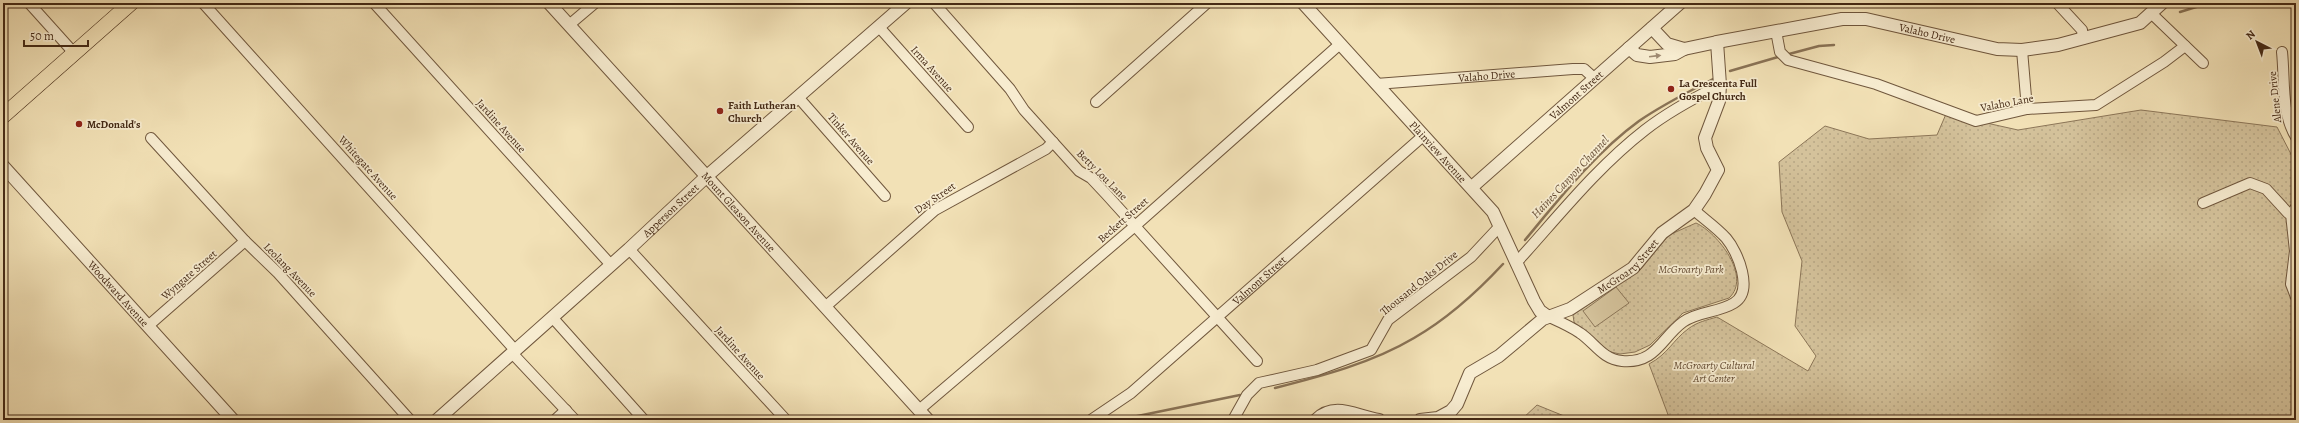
<svg xmlns="http://www.w3.org/2000/svg" width="2299" height="423" viewBox="0 0 2299 423" font-family="Alegreya,serif">
	<style>
		.grass { fill: url(#grass-dots); stroke: #8c7658 }
		.garden { fill: #d4c29b; stroke: #8c7658 }
		.lines { fill: none; stroke-linecap: round; stroke-linejoin: round }
		.stream { stroke: #897255; stroke-width: 2.5 }
		.minor-casing { stroke: #70573d; stroke-width: 12 }
		.tertiary-casing { stroke: #70573d; stroke-width: 14 }
		.primary-casing { stroke: #442915; stroke-width: 16 }
		.minor { stroke: #f7ecd0; stroke-width: 10 }
		.tertiary { stroke: #f7ecd0; stroke-width: 12 }
		.primary { stroke: #f2e1b6; stroke-width: 15 }
		.oneway { fill: #9e8a72 }
		.poi-dot { fill: #8f2418; stroke: #f7ecd0; stroke-width: 1.5 }
		.labels { text-anchor: middle; dominant-baseline: central; stroke-width: 3.5; stroke-linejoin: round; paint-order: stroke }
		.street-label { font-size: 11px; fill: #442915; stroke: #f7ecd0 }
		.poi-label { font-size: 11px; font-weight: bold; fill: #442915; stroke: #f7ecd0; text-anchor: start }
		.park-label { font-size: 11px; font-style: italic; fill: #614830; stroke: #f7ecd0 }
		.water-label { font-size: 12px; font-style: italic; fill: #664d35; stroke: #f7ecd0 }
	</style>
	<defs>
		<pattern id="grass-dots" width="8" height="8" patternUnits="userSpaceOnUse"><rect width="8" height="8" fill="#d4c29b"/><path d="M2 2h.1M6 6h.1" fill="none" stroke="#b7a785" stroke-width="1.8" stroke-linecap="round"/></pattern>
	</defs>
	<rect width="100%" height="100%" fill="#f2e1b6"/>
	<filter id="stains"><feTurbulence type="fractalNoise" baseFrequency=".005" numOctaves="4"/><feColorMatrix values="0 0 0 0 .2 0 0 0 0 .09 0 0 0 0 .02 0 0 0 .5 -.17"/></filter>
	<radialGradient id="worn" r=".72"><stop offset=".6" stop-color="#630" stop-opacity="0"/><stop offset="1" stop-color="#630" stop-opacity=".3"/></radialGradient>
	<path class="grass" d="M 2141,110 L 2277,127 L 2293,158 L 2296,160 L 2296,420 L 1670,420 L 1649,364 C 1668,354 1673,340 1688,329 C 1697,322 1707,320 1717,317 L 1808,371 L 1816,356 L 1795,326 L 1802,261 L 1782,212 L 1779,162 L 1825,126 L 1869,139 L 1937,135 L 1946,114 L 2018,130 Z
		M 1696,223 C 1718,233 1752,277 1729,298 L 1683,313 L 1650,345 L 1635,352 L 1620,354 L 1606,351 L 1574,322 L 1573,315 L 1641,269 L 1669,235 Z
		M 1537,405 L 1574,420 L 1575,420 L 1521,420 Z"/>
	<path class="garden" d="M 1616,287 L 1629,303 L 1595,327 L 1583,311 Z"/>
	<g class="lines">
		<path class="stream" d="M 2180,12 L 2209,3
			M 1789,54 L 1819,46 L 1834,45
			M 1730,71 L 1778,57
			M 1525,240 C 1560,198 1595,153 1639,121 C 1662,105 1688,92 1713,79
			M 1275,388 C 1322,376 1372,363 1414,338 C 1447,319 1477,292 1503,264
			M 1123,419 L 1240,395"/>
		<defs>
			<g id="minor">
				<path d="M 29,3 L 74,53"/>
				<path d="M 203,3 L 515,350"/>
				<path d="M 374,3 L 611,265"/>
				<path d="M 934,3 L 1010,89 L 1024,110 L 1079,171 L 1091,178 L 1106,194 L 1257,361"/>
				<path d="M 2057,3 L 2082,30 L 2083,39"/>
				<path d="M 2152,14 L 2203,63"/>
				<path d="M 569,25 L 595,3"/>
				<path d="M 879,27 L 968,127"/>
				<path d="M 1776,31 L 1780,52 L 1788,60 L 1876,84 L 1976,121 L 2027,109 L 2096,105 L 2164,62 L 2185,46"/>
				<path d="M 2022,50 L 2027,109"/>
				<path d="M 2282,52 C 2285,80 2281,113 2296,137"/>
				<path id="s1" d="M 1376,84 L 1573,69 L 1584,69 L 1594,78"/>
				<path d="M 798,97 L 885,196"/>
				<path d="M 1096,102 L 1207,3"/>
				<path d="M 151,138 L 245,241 L 278,273 L 410,420"/>
				<path d="M 2203,203 L 2250,183 L 2266,189 L 2288,213 L 2293,212 L 2296,207"/>
				<path d="M 2291,214 L 2295,251 L 2291,284 L 2296,297"/>
				<path d="M 629,249 L 786,420"/>
				<path d="M 1516,263 C 1557,218 1596,168 1645,130 C 1668,112 1694,98 1720,85"/>
				<path d="M 825,307 L 935,210 L 1046,149 L 1053,142"/>
				<path d="M 1547,316 C 1558,321 1570,326 1580,333 C 1595,343 1602,359 1622,361 C 1656,364 1661,338 1683,322 C 1698,311 1718,313 1734,303 C 1754,291 1738,252 1726,238 C 1716,227 1704,219 1694,210"/>
				<path d="M 552,317 L 644,420"/>
				<path d="M 148,326 L 245,241"/>
				<path d="M 512,353 L 575,420"/>
				<path d="M 919,410 L 1135,226 L 1340,44"/>
				<path d="M 555,420 L 566,410"/>
				<path id="s2" d="M 1091,420 L 1131,393 L 1423,136"/>
				<path d="M 1233,420 L 1247,395 L 1259,383 L 1317,370 L 1371,350 L 1388,320 L 1471,257 L 1500,226"/>
			</g>
			<g id="tertiary">
				<path id="s3" d="M 549,3 L 928,420"/>
				<path id="s4" d="M 1303,3 L 1493,212 L 1534,301 L 1540,311 L 1547,316"/>
				<path d="M 1652,28 L 1667,44 L 1684,49"/>
				<path id="s5" d="M 1629,48 L 1637,55 L 1650,57 L 1675,54 L 1684,49 L 1717,42 L 1842,19 L 1866,19 L 1997,49 L 2022,50 L 2058,45 L 2140,23 L 2162,3"/>
				<path id="s6" d="M 3,166 L 233,420"/>
				<path id="s7" d="M 1472,187 L 1680,3"/>
				<path id="s8" d="M 437,420 L 629,249 L 707,176 L 906,3"/>
				<path d="M 1316,420 C 1335,401 1357,417 1379,420"/>
				<path id="s9" d="M 1420,420 L 1438,418 L 1451,411 L 1457,404 L 1470,373 L 1499,356 L 1543,319 L 1570,309 L 1633,268 L 1662,233 L 1694,210 L 1705,194 L 1718,170 L 1707,148 L 1705,138 L 1719,101 L 1720,85 L 1717,42"/>
			</g>
			<path id="primary" d="M 3,116 L 131,3"/>
		</defs>
		<use href="#minor" class="minor-casing"/>
		<use href="#tertiary" class="tertiary-casing"/>
		<use href="#primary" class="primary-casing"/>
		<use href="#minor" class="minor"/>
		<use href="#tertiary" class="tertiary"/>
		<use href="#primary" class="primary"/>
	</g>
	<defs><path id="oneway-solid" d="M-6-.8H1V-3.2L6.5 0L1 3.2V.8H-6Z"/></defs>
	<use class="oneway" href="#oneway-solid" transform="translate(1655 56) rotate(-7)"/>
	<g class="poi-dot">
		<circle cx="1671" cy="89" r="4"/>
		<circle cx="720" cy="111" r="4"/>
		<circle cx="79" cy="124" r="4"/>
	</g>
	<g class="labels">
		<g class="street-label">
			<text stroke="none"><textPath href="#s5" startOffset="307">Valaho Drive</textPath></text>
			<text transform="translate(932 69) rotate(48)">Irma Avenue</text>
			<text stroke="none"><textPath href="#s1" startOffset="111">Valaho Drive</textPath></text>
			<text stroke="none"><textPath href="#s7" startOffset="139">Valmont Street</textPath></text>
			<text transform="translate(2275 97) rotate(-96)">Alene Drive</text>
			<text transform="translate(2007 103) rotate(-11)">Valaho Lane</text>
			<text transform="translate(501 126) rotate(48)">Jardine Avenue</text>
			<text transform="translate(851 139) rotate(49)">Tinker Avenue</text>
			<text stroke="none"><textPath href="#s4" startOffset="201">Plainview Avenue</textPath></text>
			<text transform="translate(368 168) rotate(48)">Whitegate Avenue</text>
			<text transform="translate(1102 175) rotate(45)">Betty Lou Lane</text>
			<text transform="translate(935 198) rotate(-34)">Day Street</text>
			<text stroke="none"><textPath href="#s8" startOffset="314">Apperson Street</textPath></text>
			<text stroke="none"><textPath href="#s3" startOffset="282">Mount Gleason Avenue</textPath></text>
			<text transform="translate(1123 220) rotate(-41)">Beckett Street</text>
			<text stroke="none"><textPath href="#s9" startOffset="268">McGroarty Street</textPath></text>
			<text transform="translate(290 270) rotate(46)">Leolang Avenue</text>
			<text transform="translate(189 275) rotate(-41)">Wyngate Street</text>
			<text stroke="none"><textPath href="#s2" startOffset="219">Valmont Street</textPath></text>
			<text transform="translate(1419 283) rotate(-39)">Thousand Oaks Drive</text>
			<text stroke="none"><textPath href="#s6" startOffset="172">Woodward Avenue</textPath></text>
			<text transform="translate(740 353) rotate(48)">Jardine Avenue</text>
		</g>
		<g class="poi-label">
			<text x="1679" y="83">La Crescenta Full<tspan x="1679" dy="13">Gospel Church</tspan></text>
			<text x="728" y="105">Faith Lutheran<tspan x="728" dy="13">Church</tspan></text>
			<text x="87" y="124">McDonald's</text>
		</g>
		<g class="park-label">
			<text x="1691" y="269">McGroarty Park</text>
			<text x="1714" y="365">McGroarty Cultural<tspan x="1714" dy="13">Art Center</tspan></text>
		</g>
		<g class="water-label">
			<text transform="translate(1570 177) rotate(-47)">Haines Canyon Channel</text>
		</g>
	</g>
	<rect width="2299" height="423" fill="none" stroke="#f2e1b6" stroke-width="16"/>
	<rect x="4" y="4" width="2291" height="415" fill="none" stroke="#442915" stroke-width="2"/>
	<rect x="8" y="8" width="2283" height="407" fill="none" stroke="#442915"/>
	<g transform="translate(2257 42) rotate(318)" stroke="#f7ecd0" stroke-width="3" paint-order="stroke">
	<path d="M0-3L7 15L0 10L-7 15Z" fill="#442915"/>
	<text y="-6" font-size="11" font-weight="bold" text-anchor="middle" fill="#442915">N</text>
	</g>
	<path d="M24 40v6h64v-6" fill="none" stroke="#442915" stroke-width="2"/>
	<text x="30" y="40" font-size="12" fill="#442915" stroke="#f7ecd0" stroke-width="3" paint-order="stroke">50 m</text>
	<rect width="100%" height="100%" filter="url(#stains)"/>
	<rect width="100%" height="100%" fill="url(#worn)"/>
</svg>
